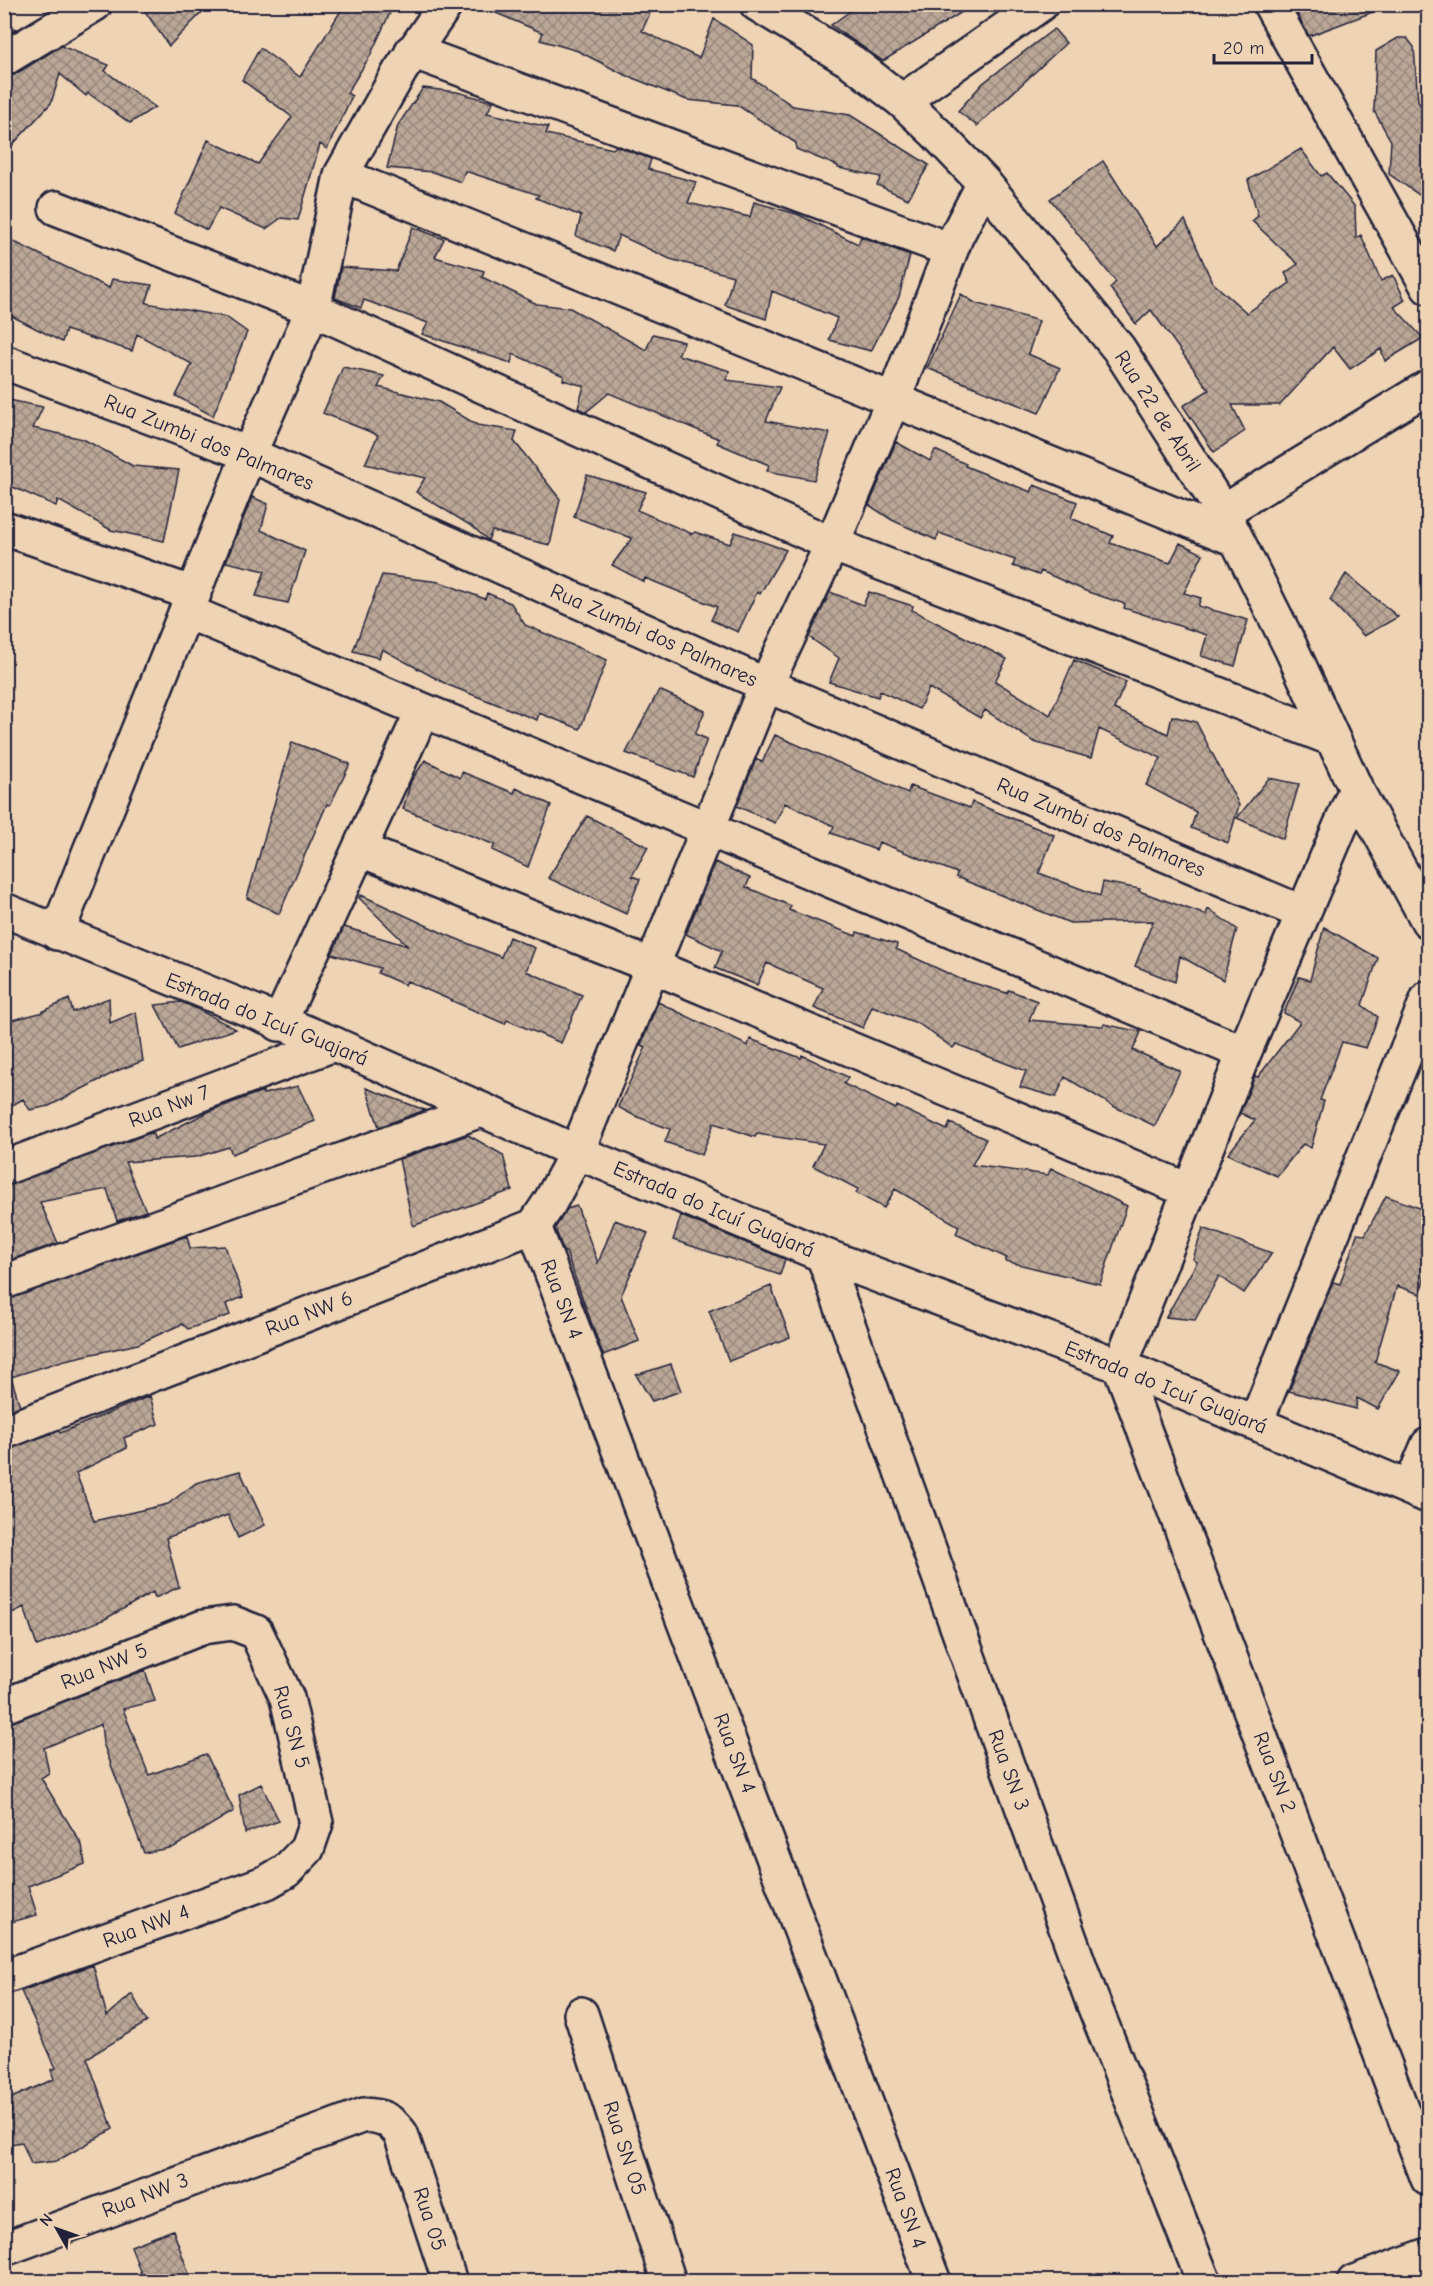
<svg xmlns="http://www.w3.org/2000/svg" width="1433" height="2286" viewBox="0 0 1433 2286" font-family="'Comic Neue',sans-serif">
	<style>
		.building { fill: url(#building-cross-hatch); stroke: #22223b; stroke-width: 1.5 }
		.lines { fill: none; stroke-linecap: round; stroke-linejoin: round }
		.street-casing { stroke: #22223b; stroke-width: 38 }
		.secondary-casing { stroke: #22223b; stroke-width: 38 }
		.street { stroke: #eed3b5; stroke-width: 33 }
		.secondary { stroke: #eed3b5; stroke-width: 33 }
		.labels { text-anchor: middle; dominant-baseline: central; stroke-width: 4.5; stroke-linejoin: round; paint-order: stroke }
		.street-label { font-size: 21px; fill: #22223b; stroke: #eed3b5 }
	</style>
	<defs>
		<pattern id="building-cross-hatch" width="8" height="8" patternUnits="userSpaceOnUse" patternTransform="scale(1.5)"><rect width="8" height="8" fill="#bba797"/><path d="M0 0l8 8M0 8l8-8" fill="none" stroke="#98887c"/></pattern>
	</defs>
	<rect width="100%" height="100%" fill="#eed3b5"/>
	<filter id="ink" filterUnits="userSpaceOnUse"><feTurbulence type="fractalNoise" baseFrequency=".0167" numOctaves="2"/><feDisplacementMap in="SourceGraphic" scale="12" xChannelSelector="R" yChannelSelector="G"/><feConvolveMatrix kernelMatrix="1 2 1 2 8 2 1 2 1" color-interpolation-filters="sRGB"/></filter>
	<g filter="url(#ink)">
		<path class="building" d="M 140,4 L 210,4 L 169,46 Z
			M 345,4 L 394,4 L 370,56 L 347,93 L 352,96 L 327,149 L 320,144 L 298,220 L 281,218 L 266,229 L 219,208 L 207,230 L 175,214 L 208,140 L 258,164 L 292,117 L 242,80 L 260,48 L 300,77 Z
			M 475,4 L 654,4 L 642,31 L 699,58 L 714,19 L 753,45 L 752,78 L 793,106 L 850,115 L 929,165 L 908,199 L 877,185 L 881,177 L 838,168 L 838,166 L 796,149 L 796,143 L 737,105 L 687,100 L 623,74 L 578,51 L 540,40 L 543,33 Z
			M 860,4 L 975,4 L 883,61 L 831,25 Z
			M 1292,4 L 1385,4 L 1386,7 L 1309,36 Z
			M 4,24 L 17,29 L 4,37 Z
			M 1054,29 L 1066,43 L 977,126 L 958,111 L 983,83 Z
			M 1398,38 L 1407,38 L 1414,47 L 1418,101 L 1428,117 L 1428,201 L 1389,174 L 1391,141 L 1374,111 L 1376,51 Z
			M 61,46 L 109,65 L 105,71 L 155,107 L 130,123 L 88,93 L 86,96 L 60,74 L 51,103 L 4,154 L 4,78 L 14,75 Z
			M 423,88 L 457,92 L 493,102 L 487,113 L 548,127 L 546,134 L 613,149 L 616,146 L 651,159 L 648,169 L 696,182 L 688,203 L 750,217 L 754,202 L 797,214 L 858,244 L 861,237 L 910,255 L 899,297 L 871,351 L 829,340 L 837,318 L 772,291 L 766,319 L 725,305 L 733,276 L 670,259 L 619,235 L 613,251 L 576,236 L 581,216 L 536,198 L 539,195 L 465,171 L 461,182 L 433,172 L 387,168 L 398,125 Z
			M 1301,149 L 1321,176 L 1327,173 L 1355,207 L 1356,238 L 1361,235 L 1381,281 L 1393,275 L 1405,300 L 1394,307 L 1423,338 L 1385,361 L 1381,349 L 1350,369 L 1333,347 L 1280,405 L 1232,405 L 1245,431 L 1214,452 L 1183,406 L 1209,390 L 1151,310 L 1136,324 L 1110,288 L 1116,282 L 1050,199 L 1103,161 L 1157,246 L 1185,220 L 1212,282 L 1247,313 L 1290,283 L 1285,273 L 1298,264 L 1252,221 L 1258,216 L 1248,180 Z
			M 413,227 L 444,239 L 435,257 L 484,271 L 482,277 L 537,304 L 570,308 L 646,350 L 653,334 L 684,342 L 678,355 L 730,371 L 726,380 L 780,387 L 766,421 L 830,433 L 814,480 L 767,471 L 769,465 L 717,443 L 719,439 L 609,393 L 586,412 L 578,408 L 584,386 L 563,380 L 564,376 L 513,354 L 511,363 L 422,334 L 428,323 L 364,300 L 361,308 L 335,298 L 341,267 L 396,271 Z
			M 4,237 L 109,288 L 112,279 L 152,285 L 146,303 L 226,317 L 247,332 L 213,416 L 176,396 L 192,364 L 137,334 L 132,351 L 66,330 L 62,342 L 4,312 Z
			M 961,294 L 975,303 L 1039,321 L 1028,354 L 1060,368 L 1039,413 L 927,368 Z
			M 343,367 L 384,376 L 378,387 L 439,402 L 477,425 L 517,431 L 514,441 L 560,499 L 550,545 L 492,531 L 488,540 L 473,527 L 416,492 L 425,478 L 365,464 L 378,435 L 323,413 Z
			M 4,399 L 43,407 L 33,428 L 83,439 L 133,466 L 179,470 L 164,541 L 111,530 L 58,500 L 56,506 L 6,484 L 4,488 Z
			M 896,442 L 930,461 L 935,450 L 966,464 L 965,466 L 1031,492 L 1034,485 L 1077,502 L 1071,518 L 1113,536 L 1110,543 L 1170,563 L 1180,543 L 1203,554 L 1184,593 L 1201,598 L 1198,606 L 1248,620 L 1235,666 L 1201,656 L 1207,635 L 1124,608 L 1125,604 L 1088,592 L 1041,571 L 1039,575 L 1013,566 L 1015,560 L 939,533 L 936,540 L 892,520 L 869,505 Z
			M 587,475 L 646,492 L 637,510 L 692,534 L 695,532 L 730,544 L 735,532 L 786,550 L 760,594 L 757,592 L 738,632 L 711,620 L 717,607 L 645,578 L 644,582 L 612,565 L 632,538 L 574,517 Z
			M 252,497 L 268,504 L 261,530 L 305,551 L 288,603 L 256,596 L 265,571 L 226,562 Z
			M 1346,574 L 1398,617 L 1364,636 L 1330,600 Z
			M 382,575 L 440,582 L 485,599 L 487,593 L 511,603 L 525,625 L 607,660 L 580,729 L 539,713 L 537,720 L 448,685 L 382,649 L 379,658 L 353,651 Z
			M 830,592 L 863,605 L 869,592 L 913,606 L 912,610 L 1007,659 L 995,681 L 1050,715 L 1074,660 L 1126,682 L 1114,709 L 1168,734 L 1172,716 L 1196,722 L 1239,805 L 1228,843 L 1191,828 L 1196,812 L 1146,785 L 1161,758 L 1099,729 L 1091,758 L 1034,742 L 985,710 L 980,718 L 929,688 L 919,709 L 880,691 L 878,697 L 829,682 L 839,658 L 809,637 Z
			M 659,690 L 705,711 L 695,734 L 707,739 L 693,777 L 626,753 Z
			M 775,735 L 908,793 L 910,786 L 970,808 L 972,802 L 1054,835 L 1039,873 L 1100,896 L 1103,882 L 1140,889 L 1139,891 L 1206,915 L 1208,909 L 1237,929 L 1223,980 L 1180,956 L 1175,982 L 1135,966 L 1153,921 L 1070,923 L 956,877 L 957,873 L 879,842 L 876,850 L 831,833 L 834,826 L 785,803 L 775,823 L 737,806 L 756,759 L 762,762 Z
			M 292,742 L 350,764 L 330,805 L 327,804 L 279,914 L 247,898 Z
			M 425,760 L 460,778 L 462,772 L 514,793 L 516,788 L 551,805 L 528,867 L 492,850 L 495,845 L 403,809 L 411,781 Z
			M 1269,778 L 1299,784 L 1283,839 L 1237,818 Z
			M 587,816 L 648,847 L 632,876 L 640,879 L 626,914 L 548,878 Z
			M 715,862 L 750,878 L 746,887 L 791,906 L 789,910 L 856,936 L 857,932 L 897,944 L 896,949 L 960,979 L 1007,993 L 1009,990 L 1037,1001 L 1029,1020 L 1103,1026 L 1104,1024 L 1141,1032 L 1133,1050 L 1180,1071 L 1155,1126 L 1113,1106 L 1065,1077 L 1056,1097 L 1020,1087 L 1026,1071 L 956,1044 L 953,1048 L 919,1024 L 872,1006 L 863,1028 L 814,1008 L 823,988 L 767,963 L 757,985 L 715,968 L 722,951 L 686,934 Z
			M 361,895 L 447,935 L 501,957 L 509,937 L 535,948 L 526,971 L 582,995 L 561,1043 L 507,1020 L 505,1024 L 407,981 L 405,985 L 378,973 L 380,968 L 332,954 L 344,927 L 408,946 L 359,898 Z
			M 1324,927 L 1378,958 L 1362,1005 L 1378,1017 L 1366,1048 L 1342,1042 L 1320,1100 L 1324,1101 L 1311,1148 L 1303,1144 L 1277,1176 L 1228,1154 L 1255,1120 L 1240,1113 L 1255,1076 L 1258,1077 L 1300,1022 L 1284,1013 L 1299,977 L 1310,980 Z
			M 109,998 L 110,1023 L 136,1012 L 143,1061 L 119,1070 L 49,1106 L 30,1110 L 23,1099 L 4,1110 L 4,1022 L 40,1013 L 69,999 L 73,1012 Z
			M 181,1002 L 191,1006 L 236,1029 L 178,1049 L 155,1005 Z
			M 658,1002 L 748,1046 L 750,1039 L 801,1058 L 802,1055 L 848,1077 L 844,1084 L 896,1109 L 897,1106 L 947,1130 L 950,1123 L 986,1139 L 972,1165 L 1048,1175 L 1051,1168 L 1127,1206 L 1100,1284 L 1005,1261 L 1007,1258 L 956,1234 L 959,1226 L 895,1189 L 884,1208 L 856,1193 L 858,1189 L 813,1166 L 824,1144 L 757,1134 L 755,1137 L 714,1123 L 702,1155 L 665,1142 L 670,1129 L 635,1116 L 618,1107 L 646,1047 L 641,1045 Z
			M 298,1086 L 315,1121 L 232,1154 L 229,1147 L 196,1157 L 125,1162 L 146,1211 L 117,1221 L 107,1189 L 40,1202 L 58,1243 L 4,1262 L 4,1186 L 153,1132 L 154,1139 L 210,1111 L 263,1091 L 263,1094 Z
			M 366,1088 L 425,1110 L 379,1127 Z
			M 468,1135 L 503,1155 L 512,1190 L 413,1226 L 399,1159 Z
			M 1386,1196 L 1428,1211 L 1428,1266 L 1420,1294 L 1397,1286 L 1375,1362 L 1400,1371 L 1378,1409 L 1357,1398 L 1356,1409 L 1289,1391 L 1333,1282 L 1340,1284 L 1357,1234 L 1365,1235 Z
			M 577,1206 L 598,1263 L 615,1220 L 648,1233 L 621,1296 L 639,1341 L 603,1355 L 566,1252 L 564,1252 L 555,1228 L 567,1209 Z
			M 681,1216 L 785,1259 L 780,1275 L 673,1240 Z
			M 1203,1228 L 1272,1253 L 1244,1293 L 1219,1276 L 1195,1320 L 1166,1317 L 1197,1262 L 1193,1259 Z
			M 187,1236 L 190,1248 L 225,1246 L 243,1297 L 226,1304 L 230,1315 L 188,1329 L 182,1324 L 138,1344 L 65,1360 L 11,1377 L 20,1406 L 4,1412 L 4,1300 Z
			M 771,1286 L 790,1337 L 729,1361 L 709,1311 Z
			M 671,1364 L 681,1391 L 652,1401 L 636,1375 Z
			M 150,1396 L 158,1424 L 124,1438 L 127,1448 L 76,1473 L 94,1521 L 168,1504 L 196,1483 L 240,1471 L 265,1525 L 238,1538 L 228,1515 L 166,1538 L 179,1587 L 155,1598 L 153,1592 L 105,1619 L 37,1646 L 24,1607 L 4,1617 L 4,1450 L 59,1431 L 60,1433 Z
			M 145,1670 L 155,1701 L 123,1709 L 148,1773 L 149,1775 L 206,1754 L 234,1811 L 174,1847 L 144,1853 L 103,1743 L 101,1724 L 44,1748 L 49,1773 L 41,1778 L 82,1845 L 85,1864 L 28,1886 L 37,1915 L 4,1924 L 4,1724 Z
			M 261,1784 L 279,1821 L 245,1833 L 239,1795 Z
			M 93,1965 L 107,2016 L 132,1994 L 147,2022 L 87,2058 L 113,2129 L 57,2161 L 31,2164 L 22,2142 L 4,2145 L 4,2115 L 12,2112 L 7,2100 L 54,2079 L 51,2070 L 56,2068 L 21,1991 Z
			M 173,2230 L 192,2282 L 144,2282 L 131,2246 Z"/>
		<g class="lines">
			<defs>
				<path id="street" d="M 757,4 L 852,62 L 902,101 L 936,133 L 984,183 L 1119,349 L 1223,512 L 1291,648 L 1356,789 L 1428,921
					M 1270,4 L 1428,287
					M 412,51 L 951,250
					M 4,59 L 95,4
					M 902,101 L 1041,4
					M 341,175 L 1235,539
					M 56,208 L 313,309 L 832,544 L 1333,739
					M 4,362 L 249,454 L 766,685 L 1303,913
					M 1223,512 L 1428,387
					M 4,528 L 194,594
					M 188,612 L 1244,1053
					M 1356,789 L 1244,1053 L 1120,1366 L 1428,2179
					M 361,850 L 652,966 L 1190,1191
					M 57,933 L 249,454 L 313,309 L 341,175 L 400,71 L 446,4
					M 279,1024 L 423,710
					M 4,1168 L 334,1044
					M 534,1226 L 934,2282
					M 823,1255 L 1092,2000 L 1204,2282
					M 4,1282 L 481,1110
					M 1256,1422 L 1428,998
					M 4,1432 L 534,1226 L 550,1202 L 577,1152 L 766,685 L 832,544 L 894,398 L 956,237 L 984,183
					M 1410,1488 L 1428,1445
					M 4,1706 L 203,1627 L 233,1623 L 256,1632 L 287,1698 L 316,1823 L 307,1849 L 286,1871 L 267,1882 L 4,1977
					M 581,2014 L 669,2282
					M 4,2249 L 364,2115 C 382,2116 390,2119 401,2134 L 450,2282
					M 1354,2282 L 1428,2255"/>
				<path id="secondary" d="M 4,910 L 334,1044 L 577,1152 L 823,1255 L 1120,1366 L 1428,1496"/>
			</defs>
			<use href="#street" class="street-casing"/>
			<use href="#secondary" class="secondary-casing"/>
			<use href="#street" class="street"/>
			<use href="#secondary" class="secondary"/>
		</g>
	</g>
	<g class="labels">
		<g class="street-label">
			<text transform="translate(1158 411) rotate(57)">Rua 22 de Abril</text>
			<text transform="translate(209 442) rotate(22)">Rua Zumbi dos Palmares</text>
			<text transform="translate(654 635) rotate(24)">Rua Zumbi dos Palmares</text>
			<text transform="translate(1101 827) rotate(23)">Rua Zumbi dos Palmares</text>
			<text transform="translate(267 1019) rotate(22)">Estrada do Icuí Guajará</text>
			<text transform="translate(169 1106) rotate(-21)">Rua Nw 7</text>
			<text transform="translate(714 1209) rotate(23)">Estrada do Icuí Guajará</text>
			<text transform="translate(562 1299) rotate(69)">Rua SN 4</text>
			<text transform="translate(309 1313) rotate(-21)">Rua NW 6</text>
			<text transform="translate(1166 1387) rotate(22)">Estrada do Icuí Guajará</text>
			<text transform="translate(104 1666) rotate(-22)">Rua NW 5</text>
			<text transform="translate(292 1727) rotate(74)">Rua SN 5</text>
			<text transform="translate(735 1753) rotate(69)">Rua SN 4</text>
			<text transform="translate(1009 1770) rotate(70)">Rua SN 3</text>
			<text transform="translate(1275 1772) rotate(69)">Rua SN 2</text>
			<text transform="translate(146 1926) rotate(-20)">Rua NW 4</text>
			<text transform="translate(625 2148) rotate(72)">Rua SN 05</text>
			<text transform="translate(145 2195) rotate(-21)">Rua NW 3</text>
			<text transform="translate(906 2208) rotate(70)">Rua SN 4</text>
			<text transform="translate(430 2219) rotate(72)">Rua 05</text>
		</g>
	</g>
	<rect width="1433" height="2286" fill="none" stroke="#eed3b5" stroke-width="24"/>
	<rect x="12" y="12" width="1409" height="2262" fill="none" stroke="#22223b" stroke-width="2" filter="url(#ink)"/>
	<g transform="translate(57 2229) rotate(310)" stroke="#eed3b5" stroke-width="4.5" paint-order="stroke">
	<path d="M0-4.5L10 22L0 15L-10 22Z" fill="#22223b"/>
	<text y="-9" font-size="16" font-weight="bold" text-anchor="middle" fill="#22223b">N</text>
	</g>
	<path d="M1214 54v9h98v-9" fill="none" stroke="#22223b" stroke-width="3"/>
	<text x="1223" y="54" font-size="18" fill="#22223b" stroke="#eed3b5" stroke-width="4.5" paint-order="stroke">20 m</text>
</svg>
